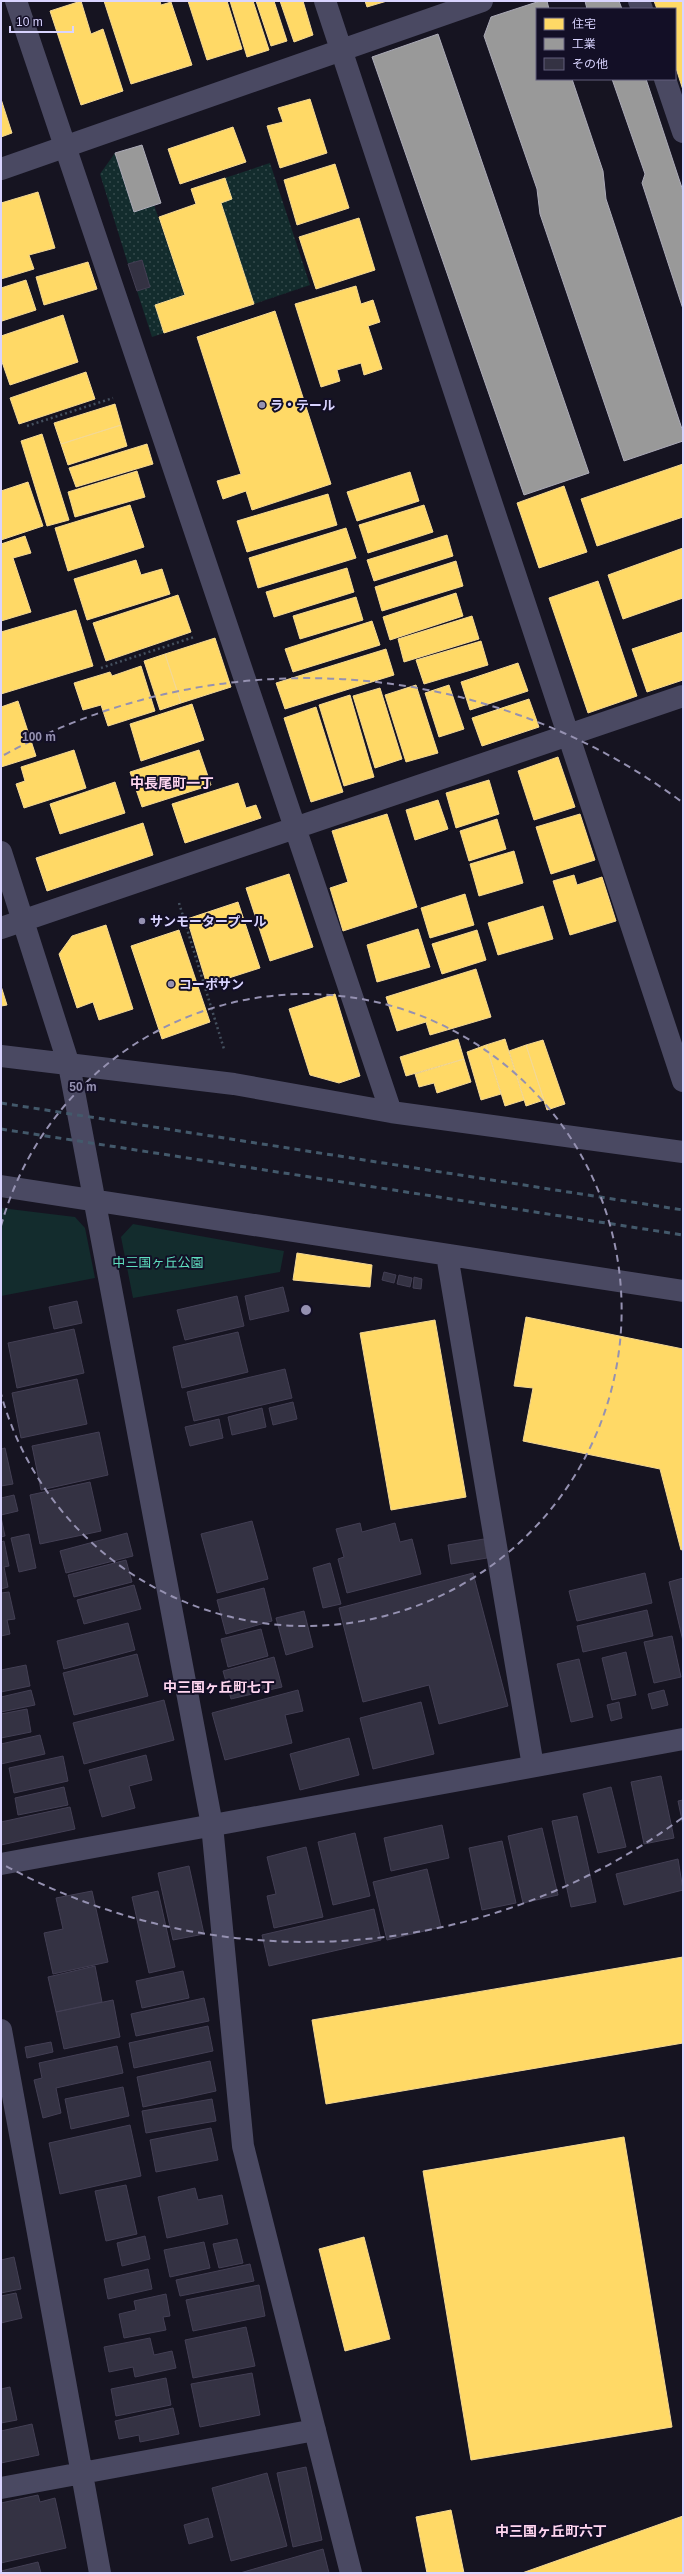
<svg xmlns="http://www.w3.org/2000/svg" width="684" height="2574" viewBox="0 0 684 2574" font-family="Helvetica,'Noto Sans JP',sans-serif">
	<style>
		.grass { fill: url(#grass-dots) }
		.park { fill: #132c2d }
		.homes { fill: #ffd966; stroke: #f4d894 }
		.industry { fill: #999; stroke: #acabb8 }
		.building { fill: #343243; stroke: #433f54 }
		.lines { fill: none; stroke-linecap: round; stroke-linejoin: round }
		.path { stroke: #44505f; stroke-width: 2.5; stroke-dasharray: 2 3; stroke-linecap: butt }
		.street { stroke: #4a4962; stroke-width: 22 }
		.rail { stroke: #43596b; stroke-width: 3; stroke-dasharray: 6 5; stroke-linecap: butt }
		.ring { fill: none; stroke: #9591b1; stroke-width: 2; stroke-dasharray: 7 5 }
		.poi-dot { fill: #9591b1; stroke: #130f26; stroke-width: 1.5 }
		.labels { text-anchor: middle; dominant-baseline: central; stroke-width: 4; stroke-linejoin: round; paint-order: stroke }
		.poi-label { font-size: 13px; font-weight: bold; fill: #d9d4ff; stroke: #130f26; text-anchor: start }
		.park-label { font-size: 13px; fill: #5fe0c0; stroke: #130f26 }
		.neighbourhood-label { font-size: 14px; font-weight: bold; fill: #ffd6f0; stroke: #130f26 }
		.centre { fill: #9591b1; stroke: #130f26; stroke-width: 2 }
		.ring-label { font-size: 12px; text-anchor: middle; font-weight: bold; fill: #9591b1; stroke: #130f26; stroke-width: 4; stroke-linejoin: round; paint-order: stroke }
	</style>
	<defs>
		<pattern id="grass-dots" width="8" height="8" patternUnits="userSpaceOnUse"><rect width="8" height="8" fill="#132c2d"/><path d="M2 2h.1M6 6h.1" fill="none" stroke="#354a4c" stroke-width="1.8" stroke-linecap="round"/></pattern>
	</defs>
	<rect width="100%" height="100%" fill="#161421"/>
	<path class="grass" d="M 115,153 L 134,212 L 154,205 L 185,295 L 155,305 L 164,333 L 152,337 L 137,291 L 150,287 L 142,260 L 128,264 L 100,174 Z
		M 270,163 L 310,285 L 254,304 L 221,203 L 231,199 L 225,178 Z"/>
	<path class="park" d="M 1,1208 L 75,1217 L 85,1228 L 95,1278 L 1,1296 Z
		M 133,1224 L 284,1251 L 280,1272 L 133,1298 L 121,1237 Z"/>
	<path class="homes" d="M 81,1 L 91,34 L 103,29 L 123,91 L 81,105 L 50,11 Z
		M 104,1 L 160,1 L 161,5 L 171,2 L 192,65 L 131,84 Z
		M 188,1 L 227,1 L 242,49 L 207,60 Z
		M 230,1 L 253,1 L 269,50 L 247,57 Z
		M 256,1 L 274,1 L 287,41 L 271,46 Z
		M 280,1 L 303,1 L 313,35 L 294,42 Z
		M 365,1 L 387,1 L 367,7 Z
		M 654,1 L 683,1 L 683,90 L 675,65 L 675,9 L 657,9 Z
		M 1,99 L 12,133 L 1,137 Z
		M 310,99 L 327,153 L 280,168 L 267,126 L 283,122 L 278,108 Z
		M 233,127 L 246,162 L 180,184 L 168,149 Z
		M 335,164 L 349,208 L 297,225 L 284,180 Z
		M 225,178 L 232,199 L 221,203 L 254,304 L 164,333 L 155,305 L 185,295 L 159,217 L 196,204 L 191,189 Z
		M 38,192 L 55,248 L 29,255 L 34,269 L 1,279 L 1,203 Z
		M 359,218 L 375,270 L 316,289 L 299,237 Z
		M 88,262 L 97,289 L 44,305 L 36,277 Z
		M 26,280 L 36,310 L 2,321 L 1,288 Z
		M 356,286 L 361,304 L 373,300 L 380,322 L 368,326 L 382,369 L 364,375 L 361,363 L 337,370 L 340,381 L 321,387 L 295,304 Z
		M 275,311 L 331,484 L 252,510 L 246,491 L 223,499 L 217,481 L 241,474 L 197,337 Z
		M 63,315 L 78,362 L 10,385 L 1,359 L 1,336 Z
		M 86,372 L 95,399 L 19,424 L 10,398 Z
		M 115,404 L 121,425 L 61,444 L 54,423 Z
		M 121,425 L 127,446 L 68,465 L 61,444 Z
		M 42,434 L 69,520 L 47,526 L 21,441 Z
		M 147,444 L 153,464 L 76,487 L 69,468 Z
		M 683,464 L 683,517 L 597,546 L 581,499 Z
		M 137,471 L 145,497 L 75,517 L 68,492 Z
		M 410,472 L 419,501 L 357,521 L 347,492 Z
		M 28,482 L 43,526 L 1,540 L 1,491 Z
		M 564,486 L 587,552 L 539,568 L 517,503 Z
		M 328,494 L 337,525 L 247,552 L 237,521 Z
		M 130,505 L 144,547 L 68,571 L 55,528 Z
		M 424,505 L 433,532 L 368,553 L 359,525 Z
		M 346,528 L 356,558 L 258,588 L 249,558 Z
		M 447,535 L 453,556 L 374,581 L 367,560 Z
		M 25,536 L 31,553 L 13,558 L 31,612 L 1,621 L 1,544 Z
		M 683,548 L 683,598 L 623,619 L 608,575 Z
		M 136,560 L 141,575 L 162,569 L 170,594 L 87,620 L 74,579 Z
		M 456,561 L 463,586 L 382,611 L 375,587 Z
		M 347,568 L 354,592 L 274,617 L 266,592 Z
		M 598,581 L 637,696 L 588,713 L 549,598 Z
		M 456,593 L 463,616 L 390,640 L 383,617 Z
		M 178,595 L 191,632 L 106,661 L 93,623 Z
		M 356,597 L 363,620 L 300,639 L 293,616 Z
		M 76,610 L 93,666 L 1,694 L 1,632 Z
		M 472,616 L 479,639 L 404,662 L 398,639 Z
		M 372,621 L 380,645 L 293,672 L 285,649 Z
		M 683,632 L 683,680 L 647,692 L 632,649 Z
		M 215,638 L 231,687 L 181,703 L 165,654 Z
		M 481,641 L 488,665 L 424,684 L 416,660 Z
		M 386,649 L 394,675 L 285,709 L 276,683 Z
		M 165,654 L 181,703 L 160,710 L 144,661 Z
		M 518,663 L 528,691 L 470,710 L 461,682 Z
		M 141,666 L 155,711 L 108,726 L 101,705 L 83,710 L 74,683 L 110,672 L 112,676 Z
		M 416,685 L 438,753 L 406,762 L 385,695 Z
		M 449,685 L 464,729 L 439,737 L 425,693 Z
		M 380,688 L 402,759 L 375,768 L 353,696 Z
		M 350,695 L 374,777 L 344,786 L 319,705 Z
		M 529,699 L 539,727 L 482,746 L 472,718 Z
		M 18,701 L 36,756 L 1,767 L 1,707 Z
		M 192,704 L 204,740 L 141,761 L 130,724 Z
		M 316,707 L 343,792 L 311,802 L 284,718 Z
		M 74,750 L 86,788 L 24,808 L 16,784 L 25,781 L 21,767 Z
		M 199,750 L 211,785 L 142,807 L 130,772 Z
		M 558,757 L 575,807 L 534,820 L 518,771 Z
		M 489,780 L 499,814 L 456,828 L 446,793 Z
		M 115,782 L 125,813 L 60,834 L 50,804 Z
		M 238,783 L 246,808 L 256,805 L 261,818 L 185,843 L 172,804 Z
		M 438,800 L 448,829 L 415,840 L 406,810 Z
		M 387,814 L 417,907 L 343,931 L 330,888 L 348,882 L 332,831 Z
		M 580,814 L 595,860 L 551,874 L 536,827 Z
		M 497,819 L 506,849 L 469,861 L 460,831 Z
		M 143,823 L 153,855 L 47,891 L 36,858 Z
		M 514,851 L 523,883 L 479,896 L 470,864 Z
		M 289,874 L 313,947 L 270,961 L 246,888 Z
		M 574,875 L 577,885 L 602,877 L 616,921 L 570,935 L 553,881 Z
		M 465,894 L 474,925 L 430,938 L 421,908 Z
		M 238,902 L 260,968 L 207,985 L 187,919 Z
		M 543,906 L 553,939 L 498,955 L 488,923 Z
		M 106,925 L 133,1009 L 99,1020 L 93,1002 L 77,1008 L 59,954 L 72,936 Z
		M 418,929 L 430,967 L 377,982 L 367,945 Z
		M 179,930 L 210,1022 L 162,1039 L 131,946 Z
		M 477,930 L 486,960 L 442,974 L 432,944 Z
		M 476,969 L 491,1017 L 430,1035 L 426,1022 L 397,1031 L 386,997 Z
		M 1,986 L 7,1005 L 1,1006 Z
		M 335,994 L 360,1076 L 339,1083 L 310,1075 L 289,1009 Z
		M 458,1039 L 464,1059 L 406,1076 L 400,1057 Z
		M 505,1039 L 524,1100 L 505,1106 L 486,1045 Z
		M 543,1040 L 565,1104 L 547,1110 L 526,1045 Z
		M 486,1045 L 501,1094 L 481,1100 L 467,1052 Z
		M 526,1045 L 544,1100 L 526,1106 L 509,1051 Z
		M 464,1059 L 471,1082 L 437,1093 L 434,1083 L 419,1087 L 415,1074 Z
		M 297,1253 L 372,1265 L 370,1287 L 293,1280 Z
		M 526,1317 L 683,1349 L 683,1549 L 681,1550 L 660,1469 L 523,1441 L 533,1388 L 514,1386 Z
		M 435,1320 L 466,1497 L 391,1510 L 360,1333 Z
		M 683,1957 L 683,2043 L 326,2104 L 312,2020 Z
		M 624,2137 L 672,2427 L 471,2460 L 423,2171 Z
		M 364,2237 L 390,2339 L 345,2351 L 319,2249 Z
		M 451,2510 L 464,2573 L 427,2573 L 416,2517 Z
		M 683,2516 L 683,2573 L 522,2573 Z"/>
	<path class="industry" d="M 540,1 L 547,1 L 549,9 L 537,9 L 537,79 L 572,79 L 603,171 L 606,199 L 683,432 L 683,441 L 624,461 L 540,214 L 537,189 L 484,36 L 491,17 Z
		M 585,1 L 619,1 L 622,9 L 587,9 Z
		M 438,34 L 589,473 L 524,495 L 372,57 Z
		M 612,79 L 646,79 L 683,191 L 683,309 L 642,183 L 645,174 Z
		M 142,145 L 161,203 L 134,212 L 115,153 Z"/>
	<path class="building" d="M 142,260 L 150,287 L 137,291 L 128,264 Z
		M 384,1272 L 396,1275 L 394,1283 L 382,1280 Z
		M 399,1275 L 412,1278 L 410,1287 L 397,1284 Z
		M 414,1277 L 422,1279 L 421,1289 L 413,1288 Z
		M 283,1287 L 289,1311 L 250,1320 L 245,1296 Z
		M 237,1296 L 244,1326 L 185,1340 L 177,1310 Z
		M 77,1301 L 82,1323 L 54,1329 L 49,1307 Z
		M 74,1329 L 84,1373 L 17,1388 L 8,1343 Z
		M 238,1332 L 248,1372 L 182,1388 L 173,1347 Z
		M 285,1369 L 292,1398 L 194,1421 L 187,1392 Z
		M 77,1379 L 87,1424 L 21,1438 L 12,1393 Z
		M 293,1402 L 297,1419 L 273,1425 L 269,1408 Z
		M 262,1408 L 266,1427 L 232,1435 L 228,1417 Z
		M 219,1419 L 223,1438 L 190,1446 L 185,1427 Z
		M 99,1432 L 108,1475 L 41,1490 L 32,1446 Z
		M 5,1448 L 13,1484 L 1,1486 L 1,1449 Z
		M 90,1482 L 101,1531 L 40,1544 L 30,1495 Z
		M 14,1495 L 18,1511 L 1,1515 L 1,1498 Z
		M 1,1517 L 5,1536 L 1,1537 Z
		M 252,1521 L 268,1579 L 217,1593 L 201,1534 Z
		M 360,1523 L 362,1532 L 395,1523 L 400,1542 L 412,1539 L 421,1574 L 347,1593 L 338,1559 L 344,1557 L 336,1529 Z
		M 127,1533 L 133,1556 L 66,1573 L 60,1551 Z
		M 29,1534 L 36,1568 L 19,1572 L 11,1538 Z
		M 484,1539 L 487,1558 L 451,1564 L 448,1545 Z
		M 4,1541 L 9,1566 L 4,1567 L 8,1587 L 1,1589 L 1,1542 Z
		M 126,1560 L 132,1582 L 74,1597 L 68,1575 Z
		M 330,1563 L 341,1604 L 323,1608 L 313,1568 Z
		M 473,1573 L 508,1706 L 439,1724 L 429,1685 L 363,1702 L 339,1608 Z
		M 645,1573 L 652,1603 L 577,1621 L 569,1591 Z
		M 683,1578 L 683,1641 L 669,1582 Z
		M 134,1585 L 141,1609 L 84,1624 L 77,1600 Z
		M 264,1588 L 272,1621 L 226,1634 L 217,1600 Z
		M 9,1592 L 15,1619 L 7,1620 L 10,1634 L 1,1636 L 1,1593 Z
		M 647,1610 L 653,1636 L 583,1652 L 577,1626 Z
		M 304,1611 L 313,1647 L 286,1655 L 276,1618 Z
		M 128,1623 L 135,1650 L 64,1669 L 57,1641 Z
		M 261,1629 L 268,1656 L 228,1667 L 221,1639 Z
		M 672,1636 L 681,1677 L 654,1683 L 644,1642 Z
		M 626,1652 L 636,1695 L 612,1700 L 602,1658 Z
		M 137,1654 L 148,1696 L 74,1715 L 63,1673 Z
		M 274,1657 L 282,1687 L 231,1699 L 223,1671 Z
		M 579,1659 L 593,1717 L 571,1722 L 557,1664 Z
		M 26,1665 L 30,1686 L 1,1692 L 1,1670 Z
		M 31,1690 L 35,1705 L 1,1712 L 1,1697 Z
		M 298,1690 L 303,1711 L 285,1715 L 292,1743 L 225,1760 L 212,1713 Z
		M 664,1690 L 668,1705 L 652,1709 L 648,1694 Z
		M 164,1700 L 174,1740 L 84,1764 L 73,1723 Z
		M 421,1702 L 434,1754 L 373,1769 L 360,1718 Z
		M 619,1702 L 622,1718 L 611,1721 L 607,1705 Z
		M 27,1709 L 31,1732 L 1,1738 L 1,1714 Z
		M 40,1735 L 45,1754 L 1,1764 L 1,1744 Z
		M 349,1738 L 359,1775 L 300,1790 L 290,1754 Z
		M 146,1755 L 152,1780 L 129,1786 L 135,1808 L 102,1817 L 89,1770 Z
		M 63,1756 L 68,1781 L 14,1793 L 9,1768 Z
		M 661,1776 L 674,1838 L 644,1844 L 631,1782 Z
		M 64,1787 L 68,1805 L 18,1815 L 15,1798 Z
		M 611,1787 L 626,1847 L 598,1853 L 583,1794 Z
		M 683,1800 L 683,1825 L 678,1801 Z
		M 70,1807 L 75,1829 L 1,1845 L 1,1822 Z
		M 577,1816 L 596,1902 L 571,1907 L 552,1821 Z
		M 442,1825 L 449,1858 L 391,1871 L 384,1838 Z
		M 542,1828 L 558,1895 L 523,1903 L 508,1836 Z
		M 355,1833 L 370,1896 L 333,1905 L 318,1842 Z
		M 502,1841 L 516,1903 L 482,1910 L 469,1848 Z
		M 306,1847 L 323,1917 L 274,1928 L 267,1896 L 276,1894 L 267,1857 Z
		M 678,1859 L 683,1890 L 624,1905 L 616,1874 Z
		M 189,1866 L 204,1934 L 173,1940 L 158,1873 Z
		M 427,1869 L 441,1927 L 387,1940 L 373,1882 Z
		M 92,1891 L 108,1962 L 53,1974 L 44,1933 L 63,1929 L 56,1898 Z
		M 158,1891 L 175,1967 L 149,1973 L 132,1897 Z
		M 374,1909 L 381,1940 L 269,1966 L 262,1935 Z
		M 95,1966 L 102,2002 L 56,2012 L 48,1977 Z
		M 183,1971 L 189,1998 L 142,2008 L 136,1981 Z
		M 204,1998 L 209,2021 L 136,2036 L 131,2014 Z
		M 113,2000 L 120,2037 L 64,2049 L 56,2012 Z
		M 208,2026 L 213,2051 L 134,2068 L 129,2043 Z
		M 51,2042 L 53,2052 L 27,2058 L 25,2047 Z
		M 117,2046 L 123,2073 L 56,2088 L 61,2113 L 43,2118 L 34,2080 L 42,2078 L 39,2063 Z
		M 210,2061 L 216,2091 L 143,2107 L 137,2077 Z
		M 123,2087 L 129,2116 L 71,2129 L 65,2099 Z
		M 212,2099 L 216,2121 L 146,2133 L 142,2111 Z
		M 130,2125 L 141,2176 L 60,2194 L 49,2143 Z
		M 211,2128 L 218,2160 L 156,2172 L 150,2140 Z
		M 126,2185 L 137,2234 L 106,2241 L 95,2191 Z
		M 195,2188 L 198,2200 L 222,2195 L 228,2224 L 167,2238 L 158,2197 Z
		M 145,2236 L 150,2259 L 122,2266 L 117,2243 Z
		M 237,2239 L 243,2263 L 219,2268 L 213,2244 Z
		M 204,2242 L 210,2268 L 170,2277 L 164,2250 Z
		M 14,2257 L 21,2289 L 1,2293 L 1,2260 Z
		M 250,2264 L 254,2281 L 180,2296 L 176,2280 Z
		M 148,2269 L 152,2289 L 108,2299 L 104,2279 Z
		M 259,2285 L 265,2316 L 193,2331 L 186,2300 Z
		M 16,2293 L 22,2318 L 1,2323 L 1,2296 Z
		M 166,2294 L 170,2316 L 163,2317 L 166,2330 L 124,2338 L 119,2314 L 136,2310 L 134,2301 Z
		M 246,2327 L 255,2366 L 193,2378 L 185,2340 Z
		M 150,2338 L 154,2355 L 172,2351 L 176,2368 L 135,2377 L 133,2367 L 109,2372 L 104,2347 Z
		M 252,2373 L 260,2415 L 200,2427 L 191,2384 Z
		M 166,2378 L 171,2405 L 116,2416 L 111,2389 Z
		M 10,2387 L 17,2420 L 1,2423 L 1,2389 Z
		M 173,2408 L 179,2434 L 140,2442 L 139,2435 L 119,2439 L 115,2421 Z
		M 32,2424 L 39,2455 L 1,2463 L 1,2431 Z
		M 306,2467 L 322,2540 L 293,2547 L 277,2473 Z
		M 267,2473 L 287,2546 L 231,2561 L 212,2488 Z
		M 38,2495 L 40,2502 L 55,2498 L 66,2548 L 1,2563 L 1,2503 Z
		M 208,2518 L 213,2537 L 189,2544 L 184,2525 Z
		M 323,2549 L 329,2573 L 240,2573 Z
		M 38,2562 L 41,2573 L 1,2573 L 1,2571 Z"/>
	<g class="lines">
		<path class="path" d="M 27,426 L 113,398
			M 101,668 L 194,637
			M 179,903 L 224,1049"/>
		<path class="street" d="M 16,1 L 391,1112
			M 325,1 L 683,1081
			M 639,1 L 642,9
			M 665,79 L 683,132
			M 1,169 L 482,1
			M 1,852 L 69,1065 L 212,1825 L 243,2146 L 351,2573
			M 1,928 L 683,696
			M 1,1056 L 234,1084 L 391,1112 L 683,1152
			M 1,1186 L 683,1291
			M 447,1255 L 533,1766
			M 1,1864 L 683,1739
			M 1,2030 L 100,2573
			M 1,2488 L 315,2430"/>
		<path class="rail" d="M 1,1103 L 683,1210
			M 1,1129 L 683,1235"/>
	</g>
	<g class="ring">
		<path d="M1 1226A316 316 0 1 1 1 1394"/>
		<path d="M682 1818A632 632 0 0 1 4 1865M4 755A632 632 0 0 1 682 802"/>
	</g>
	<g class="poi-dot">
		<circle cx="262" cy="405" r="4"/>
		<circle cx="142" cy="921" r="4"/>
		<circle cx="171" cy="984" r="4"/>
	</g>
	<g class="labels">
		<g class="poi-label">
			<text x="270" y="405">ラ・テール</text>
			<text x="150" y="921">サンモータープール</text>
			<text x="179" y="984">コーポサン</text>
		</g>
		<g class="park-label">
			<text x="158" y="1262">中三国ヶ丘公園</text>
		</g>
		<g class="neighbourhood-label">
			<text x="172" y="783">中長尾町一丁</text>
			<text x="219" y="1687">中三国ヶ丘町七丁</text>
			<text x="551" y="2531">中三国ヶ丘町六丁</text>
		</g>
	</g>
	<circle cx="306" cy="1310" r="6" class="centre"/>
	<g class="ring-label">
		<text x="39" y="741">100 m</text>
		<text x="83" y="1091">50 m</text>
	</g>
	<rect width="684" height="2574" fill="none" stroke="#d9d4ff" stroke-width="4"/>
	<rect x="536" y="8" width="140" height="72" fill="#130f26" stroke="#625e7d"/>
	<rect x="544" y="18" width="20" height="12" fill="#ffd966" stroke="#625e7d"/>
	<text x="572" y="28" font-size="12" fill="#d9d4ff">住宅</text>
	<rect x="544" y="38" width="20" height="12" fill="#999999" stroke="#625e7d"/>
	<text x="572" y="48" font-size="12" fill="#d9d4ff">工業</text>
	<rect x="544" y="58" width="20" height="12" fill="#343243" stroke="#625e7d"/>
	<text x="572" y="68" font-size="12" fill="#d9d4ff">その他</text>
	<path d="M10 26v6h63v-6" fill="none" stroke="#d9d4ff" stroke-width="2"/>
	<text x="16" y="26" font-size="12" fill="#d9d4ff" stroke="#130f26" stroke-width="3" paint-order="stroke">10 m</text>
</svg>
